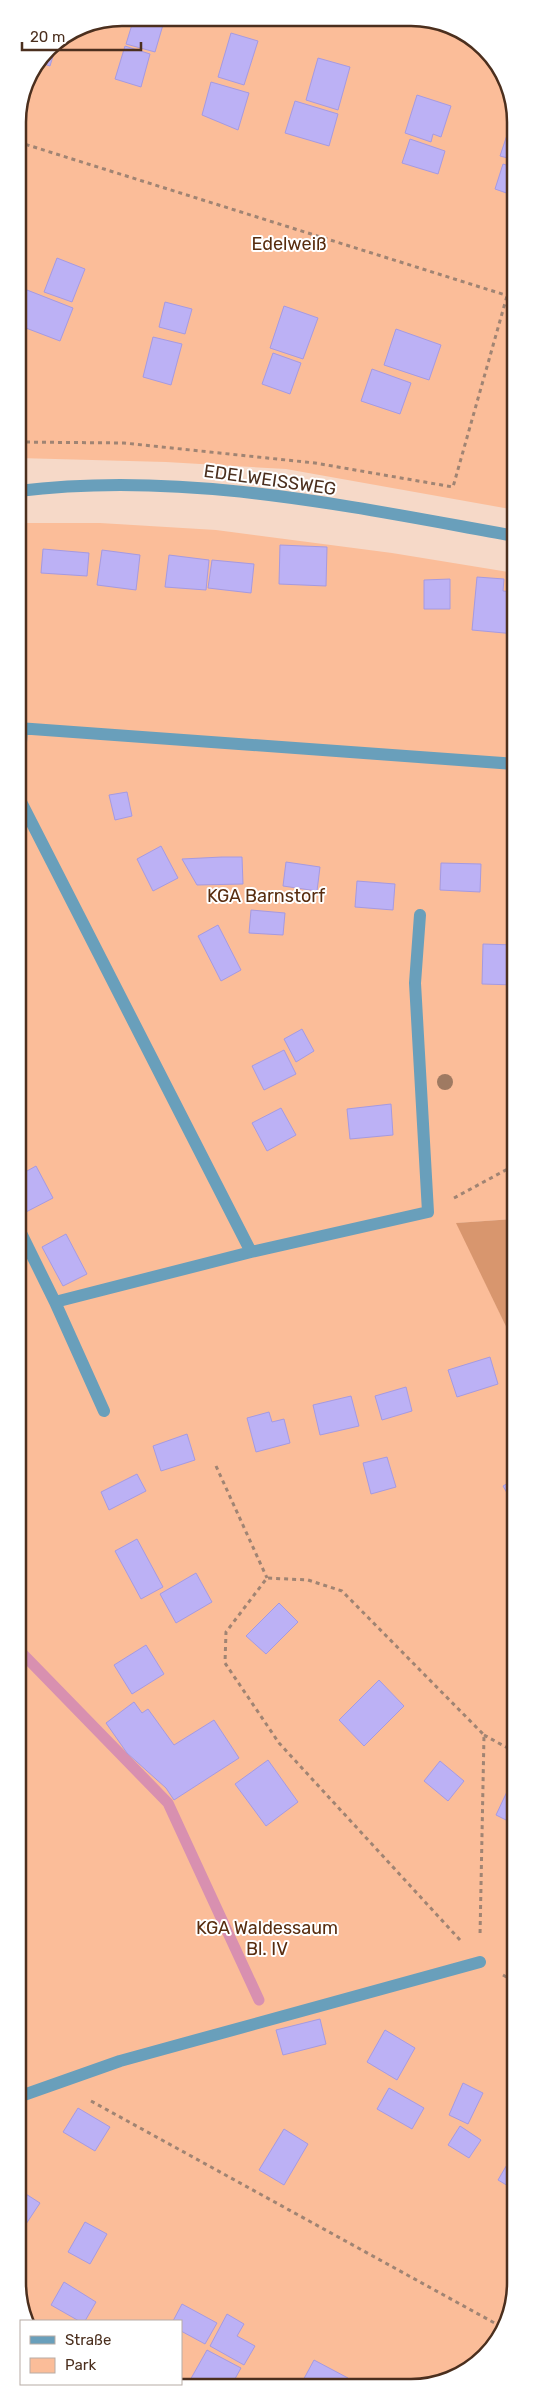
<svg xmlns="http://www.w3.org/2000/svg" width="533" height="2405" viewBox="0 0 533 2405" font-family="Rubik,sans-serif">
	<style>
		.green { fill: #fbbd99 }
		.forest { fill: #d8966e }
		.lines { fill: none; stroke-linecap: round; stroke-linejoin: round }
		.stream { stroke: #d890b0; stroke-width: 11 }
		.building { fill: #bcb1f5; stroke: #a69ae0 }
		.path { stroke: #a08473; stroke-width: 3; stroke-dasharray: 4 4; stroke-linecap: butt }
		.lane { stroke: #699fbb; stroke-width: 12 }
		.street { stroke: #699fbb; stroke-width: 12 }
		.tree { fill: #9f7a62 }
		.labels { text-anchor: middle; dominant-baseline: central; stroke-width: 4; stroke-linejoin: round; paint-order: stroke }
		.park-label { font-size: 18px; fill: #582d0f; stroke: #fff }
		.street-label { font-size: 18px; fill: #4b2f1e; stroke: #fff }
		.rim { fill: none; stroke: #4b2f1e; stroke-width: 2.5 }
	</style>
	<rect width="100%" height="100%" fill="#f6d9c8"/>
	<path class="green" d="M 122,18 L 431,20 L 489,53 L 515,109 L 515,510 L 286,469 L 166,462 L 18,458 L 18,116 L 28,76 L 48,48 L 82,25 Z
		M 18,523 L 100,523 L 216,530 L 392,553 L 515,573 L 515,1219 L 457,1223 L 515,1345 L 515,2289 L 489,2352 L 457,2377 L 424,2387 L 102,2385 L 99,2384 L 181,2384 L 181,2321 L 30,2321 L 18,2296 Z"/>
	<path class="forest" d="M 515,1219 L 515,1345 L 456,1223 Z"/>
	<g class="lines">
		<path class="stream" d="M 18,1649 L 168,1803 L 259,2000"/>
	</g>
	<path class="building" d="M 134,18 L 165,18 L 155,52 L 126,44 Z
		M 231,33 L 258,41 L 244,85 L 218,77 Z
		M 57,43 L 50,66 L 38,62 L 48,48 Z
		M 125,46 L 150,54 L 141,87 L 115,79 Z
		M 318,58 L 350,67 L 338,110 L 306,100 Z
		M 211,82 L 249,93 L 238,130 L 202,115 Z
		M 417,95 L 451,106 L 441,137 L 433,134 L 431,142 L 405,133 Z
		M 295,101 L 338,114 L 329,146 L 285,133 Z
		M 510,126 L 515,128 L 515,160 L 500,156 Z
		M 410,139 L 445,151 L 438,174 L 402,163 Z
		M 503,164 L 515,168 L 515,196 L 495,189 Z
		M 57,258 L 85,269 L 72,302 L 44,292 Z
		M 27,290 L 73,308 L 60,341 L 18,325 L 18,313 Z
		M 165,302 L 192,309 L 185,334 L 159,327 Z
		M 284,306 L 318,318 L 303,359 L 270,348 Z
		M 396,329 L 441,345 L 429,380 L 384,365 Z
		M 153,337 L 182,344 L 171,385 L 143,377 Z
		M 273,353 L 301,363 L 290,394 L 262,384 Z
		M 372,369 L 411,383 L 400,414 L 361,401 Z
		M 280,545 L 327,547 L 326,586 L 279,584 Z
		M 43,549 L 89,553 L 87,576 L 41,573 Z
		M 102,550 L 140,555 L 136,590 L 97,585 Z
		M 169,555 L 209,560 L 206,590 L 165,587 Z
		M 212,560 L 254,564 L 251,593 L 208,588 Z
		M 477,577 L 504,579 L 503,591 L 515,592 L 515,634 L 472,630 Z
		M 450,579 L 450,609 L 424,609 L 424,580 Z
		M 127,792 L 132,816 L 115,820 L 109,795 Z
		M 161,846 L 178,878 L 153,891 L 137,859 Z
		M 222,857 L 242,857 L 243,884 L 197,885 L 182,859 Z
		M 286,862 L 320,867 L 317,891 L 283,886 Z
		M 441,863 L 481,864 L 480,892 L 440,890 Z
		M 357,881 L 395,884 L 393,910 L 355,907 Z
		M 251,910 L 285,913 L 283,935 L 249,933 Z
		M 218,925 L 241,970 L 221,981 L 198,936 Z
		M 483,944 L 515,945 L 515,985 L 482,984 Z
		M 302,1029 L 314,1051 L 296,1062 L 284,1039 Z
		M 284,1050 L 296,1074 L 264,1090 L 252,1066 Z
		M 391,1104 L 393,1135 L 350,1139 L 347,1109 Z
		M 281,1108 L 296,1135 L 267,1151 L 252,1123 Z
		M 36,1166 L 53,1198 L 26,1212 L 18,1196 L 18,1176 Z
		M 66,1234 L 87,1274 L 63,1286 L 42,1247 Z
		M 490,1357 L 498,1384 L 457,1397 L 448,1370 Z
		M 406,1387 L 412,1411 L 382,1420 L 375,1396 Z
		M 351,1396 L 359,1426 L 320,1435 L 313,1405 Z
		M 269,1412 L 272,1422 L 284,1419 L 290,1443 L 256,1452 L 247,1418 Z
		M 187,1434 L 195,1460 L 161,1471 L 153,1446 Z
		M 387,1457 L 396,1487 L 371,1494 L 363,1463 Z
		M 137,1474 L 146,1491 L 109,1510 L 101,1492 Z
		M 515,1479 L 515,1505 L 514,1505 L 503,1486 Z
		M 137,1539 L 163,1587 L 141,1599 L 115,1551 Z
		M 196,1573 L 212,1602 L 176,1623 L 160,1594 Z
		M 279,1603 L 298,1622 L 266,1654 L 246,1636 Z
		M 146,1645 L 164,1674 L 132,1694 L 114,1665 Z
		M 379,1680 L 404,1706 L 364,1746 L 339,1720 Z
		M 134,1702 L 142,1713 L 148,1709 L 174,1745 L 214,1720 L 239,1758 L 174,1800 L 166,1788 L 127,1753 L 106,1723 Z
		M 268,1760 L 298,1802 L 266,1826 L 235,1784 Z
		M 440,1761 L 464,1781 L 448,1801 L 424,1781 Z
		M 512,1781 L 515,1783 L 515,1816 L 512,1823 L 496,1815 Z
		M 320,2019 L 326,2044 L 283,2055 L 276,2030 Z
		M 385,2030 L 415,2048 L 397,2080 L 367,2062 Z
		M 463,2083 L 483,2093 L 468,2124 L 449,2115 Z
		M 389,2088 L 424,2108 L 412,2129 L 377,2109 Z
		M 78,2108 L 110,2127 L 95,2151 L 63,2132 Z
		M 460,2126 L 481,2140 L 469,2158 L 448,2145 Z
		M 284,2129 L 308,2144 L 284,2185 L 259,2170 Z
		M 515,2151 L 515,2190 L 498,2180 Z
		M 18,2189 L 40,2203 L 26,2224 L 18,2219 Z
		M 85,2222 L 107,2234 L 90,2264 L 68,2252 Z
		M 64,2282 L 96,2302 L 85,2321 L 79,2321 L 51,2305 Z
		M 182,2304 L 217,2323 L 205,2344 L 181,2331 L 181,2321 L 173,2321 Z
		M 227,2314 L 244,2324 L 237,2336 L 255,2346 L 244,2365 L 210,2346 Z
		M 207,2350 L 241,2368 L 231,2386 L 196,2386 L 189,2382 Z
		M 314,2360 L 348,2378 L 343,2386 L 300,2386 Z"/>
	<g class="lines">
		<path class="path" d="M 18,142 L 515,298
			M 18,442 L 124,443 L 315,463 L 453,487 L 507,296
			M 454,1198 L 515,1165
			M 216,1466 L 267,1578
			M 484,1735 L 515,1752
			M 460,1940 L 279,1743 L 225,1663 L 226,1632 L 267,1578 L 308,1580 L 342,1591 L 484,1735 L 480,1936
			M 503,1975 L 515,1982
			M 91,2101 L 500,2326"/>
		<path class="lane" d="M 18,728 L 515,764
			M 18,785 L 22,728
			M 18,796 L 251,1252
			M 18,1227 L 55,1302 L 104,1411
			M 55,1302 L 251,1252 L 428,1212 L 415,983 L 420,915
			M 18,2097 L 120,2061 L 480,1962"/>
		<path class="street" d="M 18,491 C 184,470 352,507 515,536"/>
	</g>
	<circle class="tree" cx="445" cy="1082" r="8"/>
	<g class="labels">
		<g class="park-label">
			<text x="289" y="244">Edelweiß</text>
			<text x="266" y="896">KGA Barnstorf</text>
			<text x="267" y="1928">KGA Waldessaum<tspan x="267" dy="21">Bl. IV</tspan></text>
		</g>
		<g class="street-label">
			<text transform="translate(270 480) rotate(8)">EDELWEISSWEG</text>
		</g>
	</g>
	<path d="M0 0H533V2405H0ZM122 26H411A96 96 0 0 1 507 122V2283A96 96 0 0 1 411 2379H122A96 96 0 0 1 26 2283V122A96 96 0 0 1 122 26Z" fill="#fff" fill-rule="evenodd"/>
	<path class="rim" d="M122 26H411A96 96 0 0 1 507 122V2283A96 96 0 0 1 411 2379H122A96 96 0 0 1 26 2283V122A96 96 0 0 1 122 26Z"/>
	<rect x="20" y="2320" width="162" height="65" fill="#ffffff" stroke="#b7aca5"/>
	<rect x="30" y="2336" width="25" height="8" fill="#699fbb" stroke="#b7aca5"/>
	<text x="65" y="2345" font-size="15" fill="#4b2f1e">Straße</text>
	<rect x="30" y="2358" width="25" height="15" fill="#fbbd99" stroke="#b7aca5"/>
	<text x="65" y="2370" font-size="15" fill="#4b2f1e">Park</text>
	<path d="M22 42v8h119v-8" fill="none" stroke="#4b2f1e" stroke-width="2.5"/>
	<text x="30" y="42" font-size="15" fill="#4b2f1e" stroke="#ffffff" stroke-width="4" paint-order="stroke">20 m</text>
</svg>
